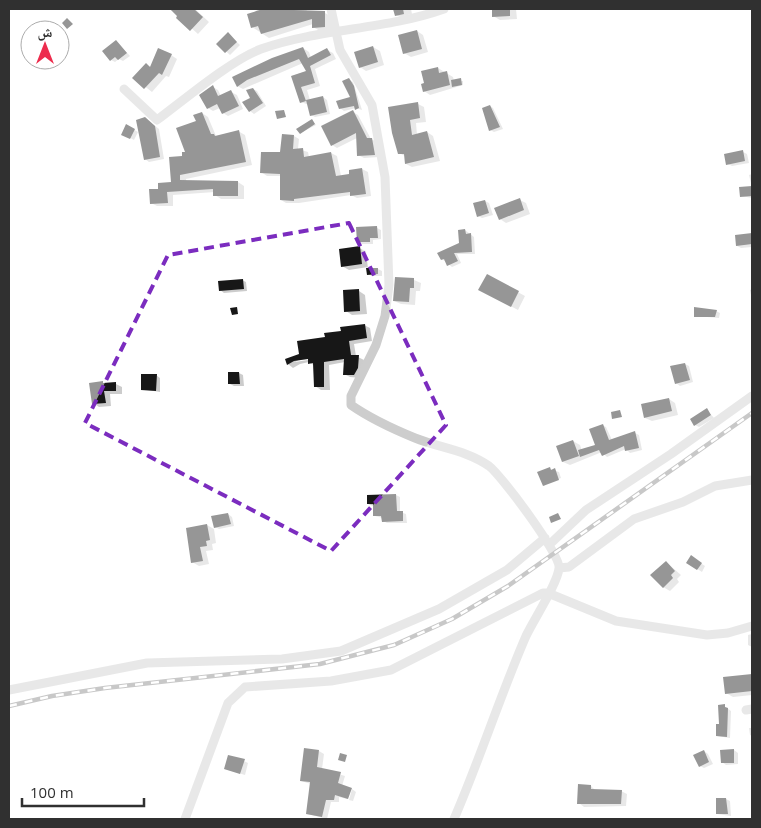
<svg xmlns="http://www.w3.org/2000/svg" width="761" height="828" viewBox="0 0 761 828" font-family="'Open Sans','Noto Naskh Arabic',sans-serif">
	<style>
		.shadow { fill: #0003; fill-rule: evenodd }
		.building { fill: #171717 }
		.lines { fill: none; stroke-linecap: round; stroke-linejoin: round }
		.street { stroke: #cdcdcd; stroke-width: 9 }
		.rail-casing { stroke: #858585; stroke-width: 4.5 }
		.rail { stroke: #fff; stroke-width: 2.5; stroke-dasharray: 8; stroke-linecap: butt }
		.marked { fill: none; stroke: #7b2cbf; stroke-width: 4; stroke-dasharray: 10 6; stroke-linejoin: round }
	</style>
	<rect width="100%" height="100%" fill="#fff"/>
	<path class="shadow" d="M 170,9 L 195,9 L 209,22 L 198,34 Z
		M 257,9 L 306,9 L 308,13 L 325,13 L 332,17 L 332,31 L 320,31 L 313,27 L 313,24 L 269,38 L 252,27 Z
		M 394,9 L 411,9 L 412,14 L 400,17 L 396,15 Z
		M 493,9 L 516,9 L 517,19 L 500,20 L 493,16 Z
		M 417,31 L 423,35 L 428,52 L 411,57 L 404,53 Z
		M 228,34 L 240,45 L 230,55 L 218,44 Z
		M 116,41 L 130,56 L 123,61 L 119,59 L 115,62 L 111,60 Z
		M 373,47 L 380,51 L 384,65 L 366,71 L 360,67 Z
		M 303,48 L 309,52 L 311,58 L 327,50 L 333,53 L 336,59 L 315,69 L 320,86 L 307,90 L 310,100 L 323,97 L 327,100 L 330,114 L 315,117 L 311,115 L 309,105 L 301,102 L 293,77 L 308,72 L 303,63 L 243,89 L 237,86 L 234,78 Z
		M 171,55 L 177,59 L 169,77 L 166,76 L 152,92 L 134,78 L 146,65 L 151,67 Z
		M 438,68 L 453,77 L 454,81 L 463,81 L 463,85 L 430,95 L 424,91 L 426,84 Z
		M 349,80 L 353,82 L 362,110 L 356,108 L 344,111 L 340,108 L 351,98 Z
		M 213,87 L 218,90 L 221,96 L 231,92 L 237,95 L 243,109 L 228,116 L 223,113 L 220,108 L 213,111 L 208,108 Z
		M 253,89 L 257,91 L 266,106 L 254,114 L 250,111 Z
		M 418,104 L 424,107 L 426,122 L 416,123 L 417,135 L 427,132 L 433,136 L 440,161 L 412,167 L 406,164 L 405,156 L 399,153 L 390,108 Z
		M 490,106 L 493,108 L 503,129 L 494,132 L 490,130 Z
		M 353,112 L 358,115 L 371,139 L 377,142 L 379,157 L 364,158 L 358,155 L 357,138 L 337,148 L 332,145 Z
		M 202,113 L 208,117 L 216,136 L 238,131 L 245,135 L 252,165 L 186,179 L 186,181 L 238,182 L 244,186 L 244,199 L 221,199 L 215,195 L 215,192 L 173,195 L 173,206 L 157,206 L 151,203 L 159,190 L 172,183 L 187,153 Z
		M 312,120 L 316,125 L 300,133 Z
		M 149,121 L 159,129 L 164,159 L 149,162 L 145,159 Z
		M 127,126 L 138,132 L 134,140 L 123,134 Z
		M 294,136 L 299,139 L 298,149 L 308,152 L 309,157 L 331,153 L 337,156 L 341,176 L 351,175 L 362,169 L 368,172 L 371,196 L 357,198 L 351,195 L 299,203 L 286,203 L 281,200 L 281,176 L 267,176 L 261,172 L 281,154 Z
		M 743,152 L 747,154 L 749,163 L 732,166 L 728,164 Z
		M 752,174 L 752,187 L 749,175 Z
		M 741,188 L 752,188 L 752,198 L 741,196 Z
		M 520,200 L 526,203 L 530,214 L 506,223 L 500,219 Z
		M 485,201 L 489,203 L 493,215 L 482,218 L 478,216 Z
		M 377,228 L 381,230 L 381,239 L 373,240 L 373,244 L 362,244 L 358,242 Z
		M 465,230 L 474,237 L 475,254 L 457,254 L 461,263 L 452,267 L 442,259 L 460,244 Z
		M 752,234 L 752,247 L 741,248 L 737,246 L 736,236 Z
		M 359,248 L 366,251 L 368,269 L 378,269 L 382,271 L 382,276 L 372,276 L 368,274 L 368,267 L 349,270 L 342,266 Z
		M 488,276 L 525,296 L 518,310 L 480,290 Z
		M 242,280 L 246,282 L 247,291 L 224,293 L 220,290 Z
		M 414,280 L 421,283 L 420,291 L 416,291 L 415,305 L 401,304 L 394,301 Z
		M 752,289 L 752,300 L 750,290 Z
		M 359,291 L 365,295 L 367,314 L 352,315 L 346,311 Z
		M 716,311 L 720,313 L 719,318 L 695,316 Z
		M 364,325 L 370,328 L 372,341 L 354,344 L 356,356 L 364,360 L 360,378 L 350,377 L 344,374 L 345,362 L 329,365 L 330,390 L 321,390 L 315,386 L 315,366 L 309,362 L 300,364 L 293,368 L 288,364 L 326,338 ZM 300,359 L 314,359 L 295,362 Z
		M 685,364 L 689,366 L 693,382 L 680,386 L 676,383 Z
		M 239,373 L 243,375 L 244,386 L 234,386 L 230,384 Z
		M 156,375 L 160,378 L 160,392 L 142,389 Z
		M 103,383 L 116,384 L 122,387 L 122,394 L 110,394 L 111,406 L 99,407 L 93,403 Z
		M 669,399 L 675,403 L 678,415 L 652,421 L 645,418 Z
		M 707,410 L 714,418 L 699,427 L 695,425 Z
		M 602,425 L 606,427 L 612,440 L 635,433 L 639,435 L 642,450 L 630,453 L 626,449 L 607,457 L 602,452 L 570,465 L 563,462 L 558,447 L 573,441 L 580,445 L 582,451 L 597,445 Z
		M 550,469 L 559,472 L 561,478 L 545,484 L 545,486 L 544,485 Z
		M 396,495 L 400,497 L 400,512 L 406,514 L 407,523 L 387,523 L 383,521 L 383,518 L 375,516 L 374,506 L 368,504 Z
		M 228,514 L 232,517 L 234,526 L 219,529 L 215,527 Z
		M 207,525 L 214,529 L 216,543 L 212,544 L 213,550 L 206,551 L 209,564 L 199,566 L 192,562 Z
		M 691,557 L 705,566 L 702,572 L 687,562 Z
		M 666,562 L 681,575 L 677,579 L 679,582 L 670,591 L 663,587 Z
		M 752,634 L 752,647 L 748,645 L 748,635 Z
		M 752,676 L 752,695 L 733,697 L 726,693 L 725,678 Z
		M 724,706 L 731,711 L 730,738 L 717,736 Z
		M 749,728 L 752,728 L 752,736 L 750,735 Z
		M 734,750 L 738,753 L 738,764 L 726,765 L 722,762 Z
		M 319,751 L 324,754 L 322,769 L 345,776 L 342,786 L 350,788 L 347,799 L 339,797 L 339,802 L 331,802 L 327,819 L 308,814 L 311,784 L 301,781 Z
		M 704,751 L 708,754 L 713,764 L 704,768 L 700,766 Z
		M 244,761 L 248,763 L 245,775 L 225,769 Z
		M 591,786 L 596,791 L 621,791 L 627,794 L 626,806 L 584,807 L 579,803 Z
		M 352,789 L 356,792 L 353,801 L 349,800 Z
		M 726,799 L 730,801 L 731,816 L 717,814 Z"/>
	<path class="building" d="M 170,9 L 194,9 L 203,17 L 190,31 L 176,18 L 177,16 Z
		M 263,9 L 325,11 L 325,27 L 312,28 L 312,19 L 261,34 L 258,26 L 251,28 L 247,14 Z
		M 393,9 L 403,9 L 404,14 L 395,16 Z
		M 492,9 L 510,9 L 510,16 L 492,17 Z
		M 67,18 L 73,24 L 67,29 L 62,23 Z
		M 417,30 L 422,49 L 403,54 L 398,35 Z
		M 228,32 L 237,42 L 225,53 L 216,44 Z
		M 116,40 L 127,53 L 118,60 L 115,57 L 110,61 L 102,51 Z
		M 373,46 L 378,62 L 359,68 L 354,52 Z
		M 303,47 L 308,58 L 327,48 L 331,55 L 310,66 L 315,83 L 301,87 L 306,101 L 300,103 L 291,76 L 306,71 L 299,59 L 247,80 L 237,87 L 232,77 L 272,58 Z
		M 158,48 L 172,54 L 162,75 L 159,73 L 144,89 L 132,78 L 146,63 L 150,67 Z
		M 438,67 L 439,73 L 447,71 L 450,85 L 423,92 L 421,84 L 424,83 L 421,71 Z
		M 349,78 L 354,86 L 359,108 L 355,110 L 354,106 L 339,109 L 336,101 L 350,97 L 342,81 Z
		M 461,78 L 462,85 L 452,87 L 451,80 Z
		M 213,85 L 218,96 L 231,90 L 239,106 L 222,114 L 217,104 L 207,109 L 199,95 Z
		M 253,88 L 263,103 L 249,112 L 242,102 L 250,98 L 246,90 Z
		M 323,96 L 327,112 L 310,116 L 306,100 Z
		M 418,102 L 420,118 L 410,120 L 412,135 L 427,131 L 434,157 L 405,164 L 404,154 L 398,154 L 392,133 L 388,107 Z
		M 490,105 L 500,127 L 489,131 L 482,108 Z
		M 284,110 L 286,117 L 277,119 L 275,111 Z
		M 353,110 L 367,138 L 372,138 L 375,155 L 357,156 L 356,133 L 331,146 L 321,126 Z
		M 202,112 L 211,134 L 214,134 L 215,136 L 239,130 L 246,162 L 180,175 L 180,180 L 238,181 L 238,196 L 213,196 L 213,189 L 167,192 L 168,203 L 150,204 L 149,189 L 158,189 L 158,183 L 171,182 L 169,157 L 182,156 L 182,152 L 185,152 L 176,128 L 196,121 L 193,115 Z
		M 145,117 L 155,126 L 160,157 L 144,160 L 136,120 Z
		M 312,119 L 315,124 L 300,134 L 296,129 Z
		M 126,124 L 135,129 L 130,139 L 121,135 Z
		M 282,134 L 294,135 L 293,149 L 303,148 L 304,157 L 331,152 L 336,176 L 349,174 L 349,170 L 362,168 L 366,194 L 350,196 L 350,192 L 294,199 L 294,201 L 280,200 L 280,174 L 260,173 L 261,152 L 280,152 Z
		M 743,150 L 745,161 L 726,165 L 724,154 Z
		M 752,186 L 752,196 L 740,197 L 739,187 Z
		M 520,198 L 524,210 L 499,220 L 494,208 Z
		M 485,200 L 489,213 L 477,217 L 473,203 Z
		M 377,226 L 378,238 L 370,238 L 370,242 L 357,242 L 356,227 Z
		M 465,229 L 466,234 L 471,233 L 472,252 L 454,253 L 458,261 L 447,266 L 444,259 L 441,260 L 437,253 L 459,243 L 458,230 Z
		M 752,233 L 752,244 L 736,246 L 735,235 Z
		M 360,246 L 362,264 L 341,267 L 339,249 Z
		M 366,268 L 378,268 L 378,274 L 367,275 Z
		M 487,274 L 519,291 L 511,307 L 478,290 Z
		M 395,277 L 414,278 L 414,288 L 410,288 L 409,302 L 393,301 Z
		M 243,279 L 244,289 L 219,291 L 218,281 Z
		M 359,289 L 360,311 L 344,312 L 343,290 Z
		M 237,307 L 238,314 L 232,315 L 230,308 Z
		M 694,307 L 717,310 L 715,317 L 694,317 Z
		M 365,324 L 367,338 L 349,341 L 351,355 L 359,355 L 358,368 L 354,375 L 343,375 L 344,359 L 324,362 L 324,387 L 314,387 L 313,363 L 308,364 L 308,359 L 294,361 L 287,365 L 285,359 L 299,354 L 297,341 L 325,337 L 324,333 L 341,331 L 340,327 Z
		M 685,363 L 690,380 L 675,384 L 670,366 Z
		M 228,372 L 239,372 L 240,384 L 228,384 Z
		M 141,374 L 157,374 L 156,391 L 141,390 Z
		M 103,381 L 103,383 L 116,382 L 116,391 L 104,391 L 106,403 L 92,404 L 89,383 Z
		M 669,398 L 672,411 L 644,418 L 641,404 Z
		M 707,408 L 711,415 L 694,426 L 690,419 Z
		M 620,410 L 622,417 L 612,419 L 611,412 Z
		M 603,424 L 609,440 L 635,431 L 639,448 L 625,451 L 624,446 L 602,456 L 599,450 L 580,457 L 578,450 L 595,445 L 589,429 Z
		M 573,440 L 579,456 L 562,462 L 556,446 Z
		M 550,467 L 551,470 L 555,468 L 559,480 L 543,486 L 537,472 Z
		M 396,494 L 397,511 L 403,511 L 403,521 L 382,522 L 381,516 L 373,516 L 373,504 L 367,504 L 367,495 Z
		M 228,513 L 231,524 L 214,528 L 211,516 Z
		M 558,513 L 561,519 L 551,523 L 549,517 Z
		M 207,524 L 210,540 L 206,541 L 207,546 L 200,547 L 203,561 L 191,563 L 186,528 Z
		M 691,555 L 702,563 L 697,570 L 686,563 Z
		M 666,561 L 675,571 L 671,575 L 673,578 L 663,588 L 650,575 Z
		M 752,674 L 752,691 L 725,694 L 723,677 Z
		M 725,704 L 725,707 L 728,708 L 727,737 L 716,736 L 716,724 L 719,724 L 718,705 Z
		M 304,748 L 319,750 L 317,767 L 341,772 L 338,783 L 352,788 L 348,799 L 335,795 L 334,800 L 326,800 L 322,817 L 306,814 L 310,782 L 300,781 Z
		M 734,749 L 734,763 L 721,763 L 720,750 Z
		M 704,750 L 709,762 L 699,767 L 693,755 Z
		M 340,753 L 347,755 L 345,762 L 338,760 Z
		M 228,755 L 245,759 L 240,774 L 224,769 Z
		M 578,784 L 591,785 L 591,789 L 622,790 L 621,804 L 577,804 Z
		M 716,798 L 726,798 L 728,814 L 716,814 Z"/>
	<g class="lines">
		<path class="street" d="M 331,9 L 340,50 L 372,105 L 385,177 L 389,285 L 385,316 L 376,345 L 351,396 L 351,405 C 371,419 393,429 415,438 C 440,448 466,450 489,466 C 501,475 561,555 559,568 C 558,583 534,619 526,636 C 500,696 480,759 454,819
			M 124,89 L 157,120 C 184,100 231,60 261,49 C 320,28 385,30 444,9
			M 550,544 L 586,510 L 671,454 L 752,396
			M 559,568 L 569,567 L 634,519 L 683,502 L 715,486 L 752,480
			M 9,690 L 147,663 L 282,659 L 341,651 L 439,609 L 507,570 L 545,538
			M 746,710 L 752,709
			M 185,819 L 228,703 L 245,687 L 331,681 L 391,670 L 543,593 L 548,593 L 616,621 L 707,635 L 728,633 L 752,626"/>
		<defs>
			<path id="rail" d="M 9,706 L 52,696 L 105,688 L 320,664 L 394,645 L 452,619 L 508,586 L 752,413"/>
		</defs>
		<use href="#rail" class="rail-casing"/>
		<use href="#rail" class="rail"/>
	</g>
	<path d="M0 0H761V828H0ZM 349,223 L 446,425 L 331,551 L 85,423 L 168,255 Z" fill="#fff" fill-opacity=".55" fill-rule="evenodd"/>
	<path class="marked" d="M 349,223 L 446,425 L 331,551 L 85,423 L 168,255 Z"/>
	<rect width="761" height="828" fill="none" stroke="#303030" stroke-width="20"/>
	<g transform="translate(45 45)"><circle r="24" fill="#ffffff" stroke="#acacac"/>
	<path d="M0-4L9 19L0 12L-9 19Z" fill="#ed2c4d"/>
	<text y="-8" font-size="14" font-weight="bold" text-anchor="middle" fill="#303030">ش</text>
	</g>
	<path d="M22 798v8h122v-8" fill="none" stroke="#303030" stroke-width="2.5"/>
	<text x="30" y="798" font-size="15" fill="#303030" stroke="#ffffff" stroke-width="4" paint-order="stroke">100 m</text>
</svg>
